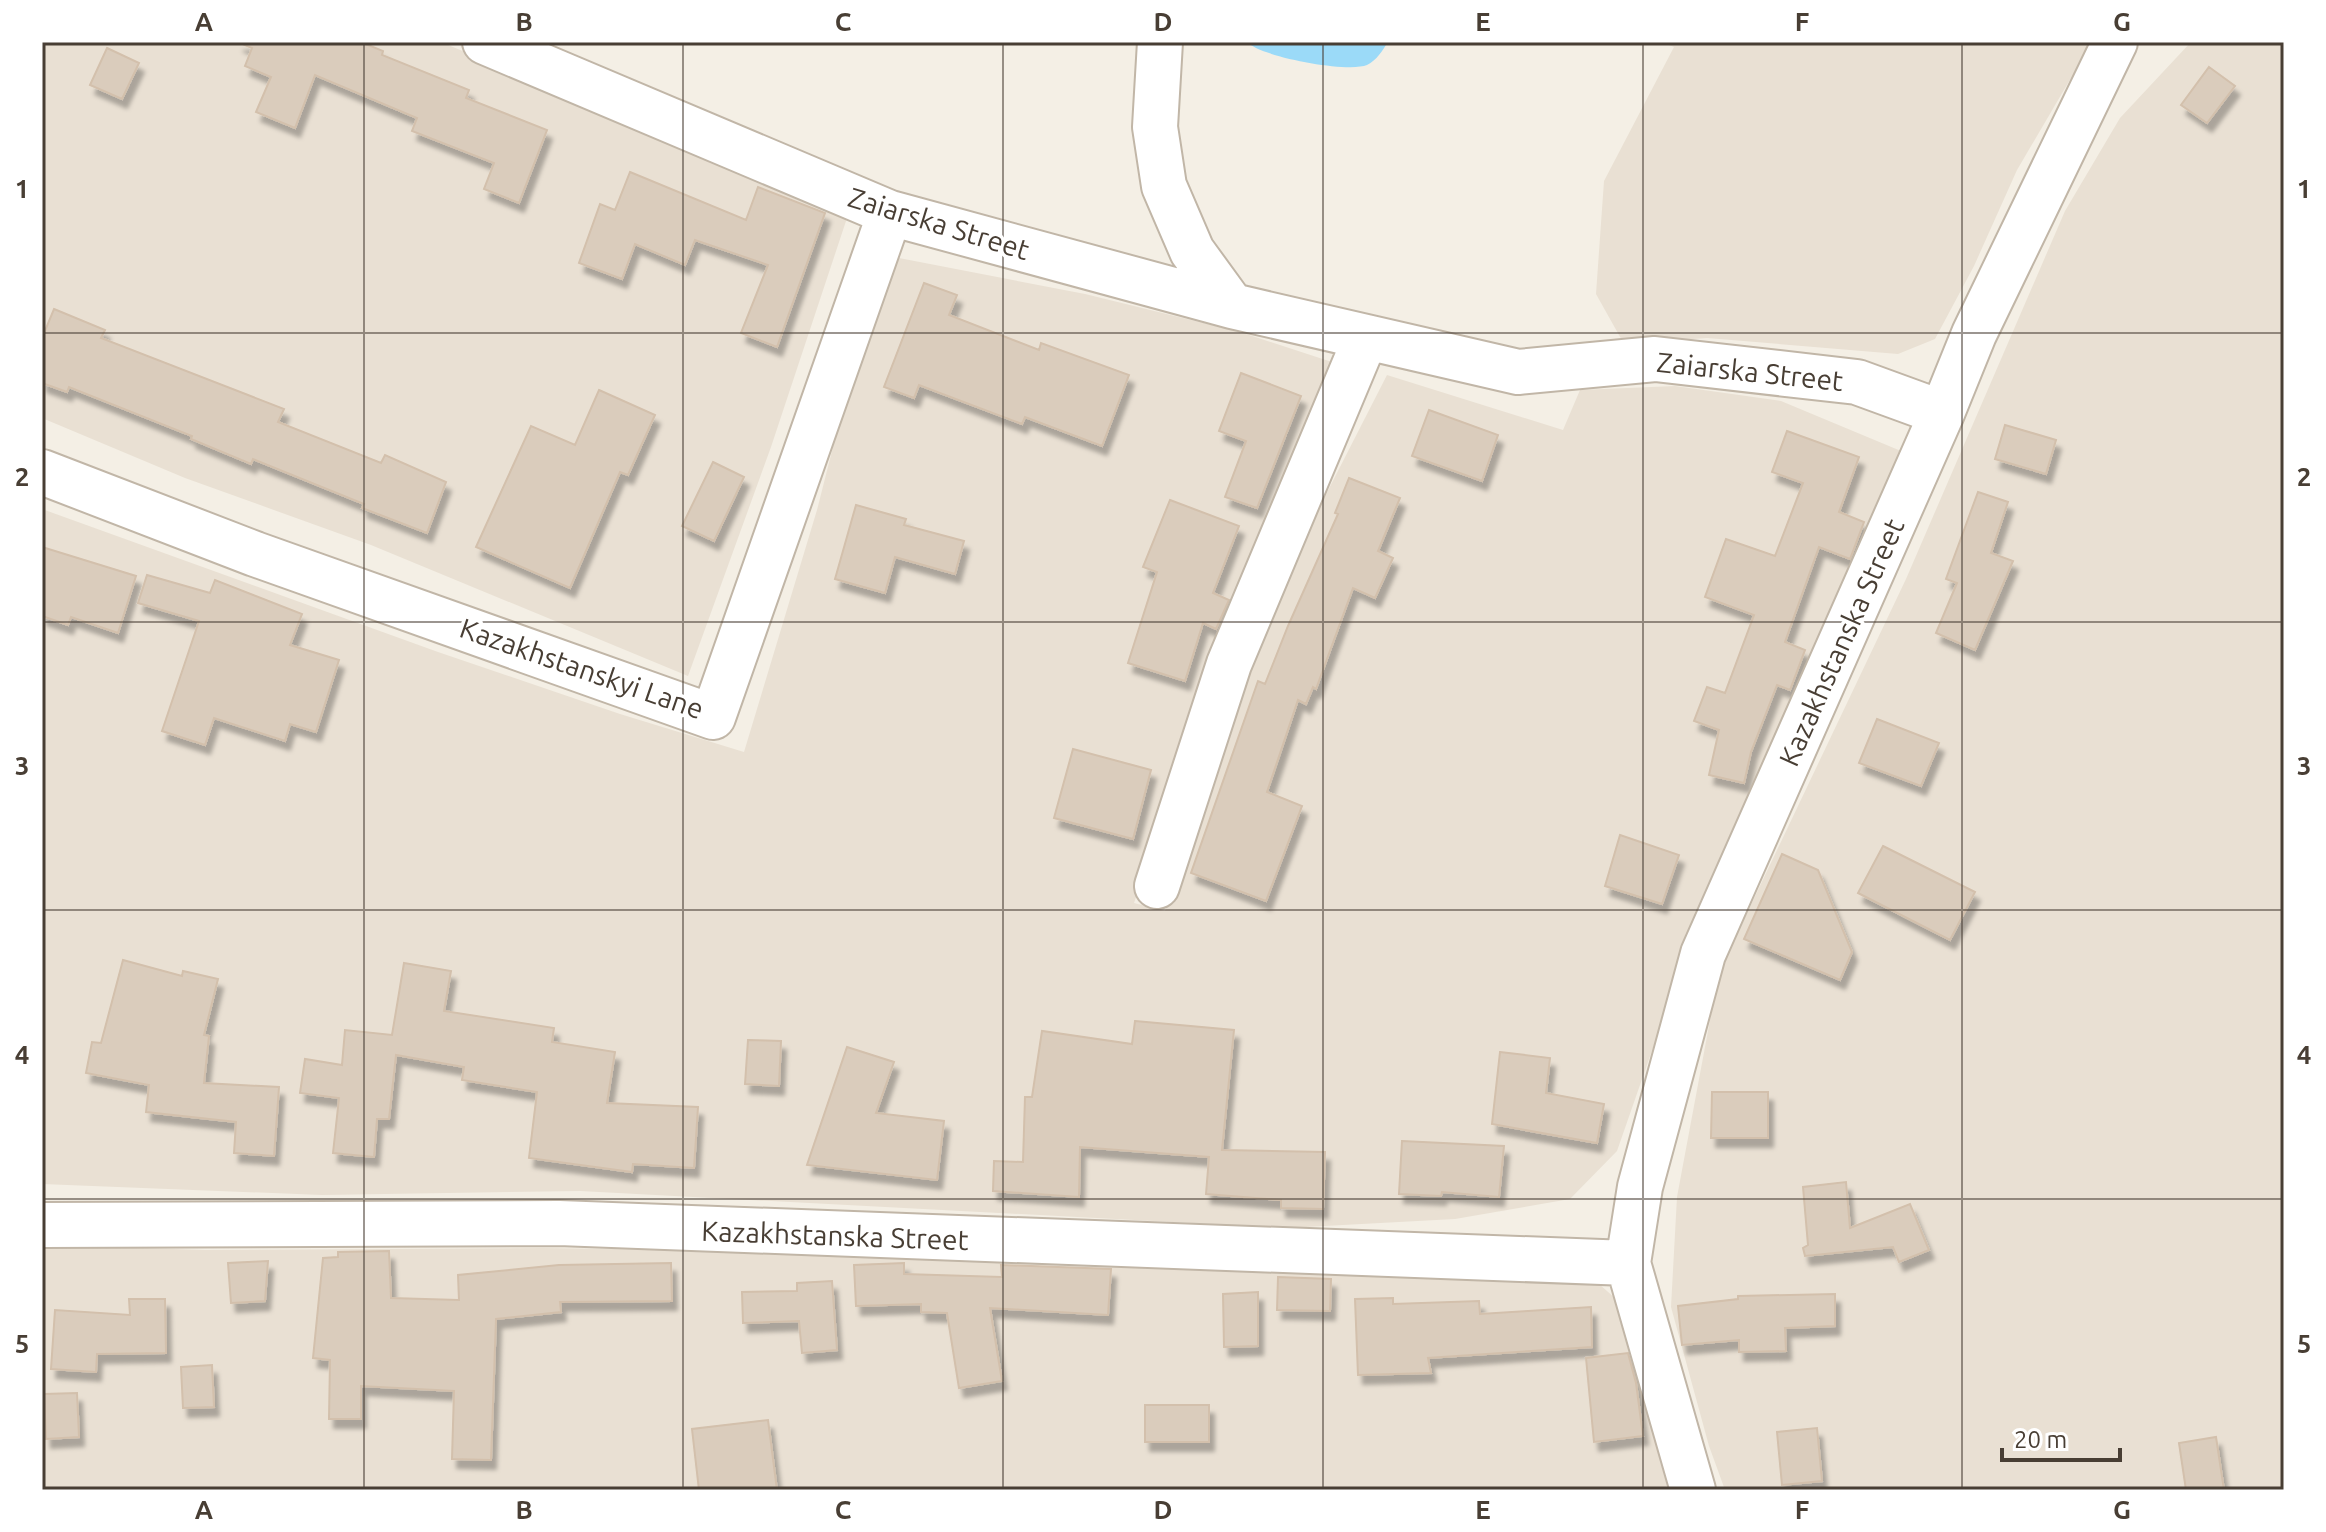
<svg xmlns="http://www.w3.org/2000/svg" width="2326" height="1532" viewBox="0 0 2326 1532" font-family="Ubuntu,sans-serif">
	<style>
		.residential { fill: #e9e0d3 }
		.water { fill: #9bdaf8 }
		.building { fill: #daccbc; stroke: #d3c0ac; stroke-width: 2; filter: url(#shadow) }
		.lines { fill: none; stroke-linecap: round; stroke-linejoin: round }
		.minor-casing { stroke: #c1b6a7; stroke-width: 48 }
		.minor { stroke: #fff; stroke-width: 44 }
		.grid { fill: none; stroke: #483e34; stroke-width: 2; stroke-opacity: 0.55 }
		.labels { text-anchor: middle; dominant-baseline: central; stroke-width: 7; stroke-linejoin: round; paint-order: stroke }
		.street-label { font-size: 28px; fill: #483e34; stroke: #fff }
		.neatline { fill: none; stroke: #483e34; stroke-width: 3 }
		.grid-label { font-size: 26px; text-anchor: middle; font-weight: bold; fill: #483e34 }
	</style>
	<defs>
		<filter id="shadow"><feDropShadow dx="5" dy="9" stdDeviation="2" flood-color="#0004"/></filter>
	</defs>
	<rect width="100%" height="100%" fill="#f4efe5"/>
	<path class="residential" d="M 42,42 L 441,42 L 849,212 L 771,447 L 688,676 L 371,545 L 185,478 L 42,418 Z
		M 1661,42 L 2089,42 L 2078,66 L 2017,170 L 1974,266 L 1935,339 L 1898,354 L 1707,338 L 1624,344 L 1596,294 L 1604,181 L 1674,47 Z
		M 2191,42 L 2284,42 L 2284,1490 L 1725,1490 L 1709,1446 L 1671,1307 L 1677,1197 L 1719,972 L 1906,579 L 2065,211 L 2120,118 Z
		M 899,258 L 1085,294 L 1240,332 L 1341,365 L 1163,816 L 1134,903 L 1165,911 L 1200,817 L 1242,674 L 1317,512 L 1387,375 L 1563,430 L 1580,390 L 1675,386 L 1781,401 L 1901,451 L 1899,473 L 1679,973 L 1617,1151 L 1570,1199 L 1455,1219 L 1287,1228 L 580,1191 L 322,1195 L 42,1184 L 42,509 L 438,652 L 620,714 L 744,752 L 817,510 L 850,380 Z
		M 42,1245 L 205,1250 L 543,1248 L 755,1251 L 1189,1263 L 1599,1284 L 1624,1306 L 1679,1490 L 42,1490 Z"/>
	<path class="water" d="M 1247,42 L 1388,42 C 1382,51 1377,60 1367,65 C 1348,73 1261,57 1247,42 Z"/>
	<path class="building" d="M 238,42 L 361,42 L 383,51 L 382,55 L 469,90 L 466,98 L 547,130 L 519,203 L 484,189 L 494,163 L 412,131 L 417,118 L 315,75 L 295,128 L 256,112 L 271,77 L 245,66 L 252,48 Z
		M 107,48 L 139,63 L 122,99 L 90,85 Z
		M 2209,67 L 2235,86 L 2207,123 L 2181,105 Z
		M 630,172 L 746,220 L 758,187 L 825,213 L 777,347 L 741,333 L 768,265 L 695,240 L 685,265 L 635,244 L 622,279 L 579,263 L 600,204 L 615,210 Z
		M 924,283 L 957,295 L 949,315 L 1039,350 L 1041,343 L 1129,375 L 1102,446 L 1025,417 L 1022,424 L 919,385 L 914,398 L 884,387 Z
		M 54,309 L 105,330 L 101,338 L 284,409 L 278,422 L 381,463 L 385,455 L 446,482 L 427,533 L 362,508 L 364,504 L 253,459 L 251,464 L 191,439 L 192,436 L 69,387 L 67,392 L 42,383 L 42,338 Z
		M 1241,373 L 1301,396 L 1257,508 L 1225,497 L 1246,441 L 1219,431 Z
		M 599,390 L 655,415 L 628,475 L 620,472 L 570,588 L 476,547 L 531,426 L 575,445 Z
		M 1429,410 L 1498,435 L 1482,481 L 1412,456 Z
		M 2005,425 L 2056,440 L 2046,474 L 1995,459 Z
		M 1787,431 L 1859,457 L 1839,512 L 1864,522 L 1850,559 L 1819,547 L 1785,642 L 1805,650 L 1790,690 L 1777,685 L 1751,752 L 1744,783 L 1709,775 L 1719,730 L 1694,721 L 1707,687 L 1725,693 L 1754,615 L 1705,597 L 1726,539 L 1775,556 L 1803,483 L 1772,472 Z
		M 713,462 L 744,477 L 714,541 L 682,526 Z
		M 1349,478 L 1400,498 L 1378,551 L 1393,558 L 1375,598 L 1353,588 L 1316,689 L 1313,687 L 1306,704 L 1298,700 L 1267,792 L 1302,806 L 1266,901 L 1191,873 L 1258,681 L 1265,684 L 1288,626 L 1338,514 L 1335,513 Z
		M 1978,492 L 2008,502 L 1991,553 L 2013,561 L 1975,650 L 1936,633 L 1957,583 L 1946,579 Z
		M 1170,500 L 1239,526 L 1213,593 L 1229,600 L 1216,629 L 1203,623 L 1185,681 L 1128,663 L 1157,572 L 1143,567 Z
		M 856,505 L 906,519 L 904,525 L 964,541 L 955,574 L 895,557 L 885,593 L 835,579 Z
		M 42,547 L 136,576 L 118,633 L 71,617 L 68,625 L 42,616 Z
		M 147,575 L 210,593 L 215,580 L 302,614 L 290,645 L 339,660 L 316,732 L 290,724 L 285,741 L 214,718 L 205,745 L 162,731 L 199,621 L 138,603 Z
		M 1877,719 L 1939,743 L 1921,786 L 1859,763 Z
		M 1073,749 L 1151,770 L 1133,839 L 1054,818 Z
		M 1620,835 L 1679,855 L 1662,904 L 1605,886 Z
		M 1883,846 L 1975,892 L 1950,940 L 1858,893 Z
		M 1782,854 L 1818,870 L 1852,952 L 1840,980 L 1744,939 Z
		M 123,960 L 182,976 L 183,971 L 218,979 L 204,1035 L 209,1036 L 204,1083 L 279,1087 L 274,1156 L 234,1153 L 236,1122 L 146,1112 L 149,1085 L 86,1073 L 92,1042 L 101,1043 Z
		M 404,963 L 451,971 L 444,1011 L 554,1028 L 552,1042 L 615,1052 L 607,1103 L 698,1107 L 694,1168 L 633,1164 L 632,1172 L 529,1158 L 537,1092 L 462,1080 L 464,1067 L 396,1055 L 389,1119 L 377,1119 L 374,1157 L 333,1153 L 339,1098 L 300,1093 L 305,1059 L 342,1065 L 345,1030 L 392,1035 Z
		M 1135,1021 L 1234,1030 L 1222,1150 L 1325,1152 L 1323,1209 L 1281,1208 L 1281,1200 L 1206,1194 L 1209,1157 L 1080,1147 L 1079,1197 L 993,1191 L 994,1161 L 1023,1162 L 1025,1097 L 1032,1097 L 1042,1031 L 1132,1044 Z
		M 748,1040 L 781,1041 L 779,1086 L 745,1084 Z
		M 847,1047 L 894,1062 L 876,1113 L 944,1121 L 937,1180 L 807,1165 Z
		M 1500,1052 L 1550,1058 L 1546,1093 L 1604,1104 L 1597,1143 L 1492,1124 Z
		M 1712,1092 L 1768,1092 L 1768,1138 L 1711,1138 Z
		M 1402,1141 L 1504,1146 L 1499,1197 L 1442,1192 L 1441,1196 L 1399,1194 Z
		M 1846,1182 L 1850,1228 L 1910,1204 L 1929,1250 L 1899,1262 L 1893,1247 L 1805,1256 L 1803,1248 L 1808,1245 L 1803,1187 Z
		M 389,1251 L 391,1298 L 459,1300 L 458,1275 L 559,1265 L 671,1263 L 672,1301 L 560,1302 L 561,1312 L 496,1319 L 491,1460 L 452,1459 L 454,1391 L 361,1386 L 361,1419 L 329,1419 L 330,1360 L 313,1358 L 323,1258 L 338,1257 L 338,1252 Z
		M 268,1261 L 265,1301 L 231,1303 L 228,1263 Z
		M 904,1263 L 904,1274 L 1002,1277 L 1001,1265 L 1111,1269 L 1108,1315 L 990,1308 L 1002,1381 L 959,1388 L 947,1313 L 921,1312 L 921,1304 L 856,1306 L 854,1265 Z
		M 1278,1277 L 1331,1279 L 1330,1311 L 1277,1310 Z
		M 832,1281 L 837,1350 L 802,1353 L 799,1321 L 743,1323 L 742,1292 L 797,1291 L 797,1283 Z
		M 1258,1292 L 1258,1346 L 1224,1347 L 1223,1294 Z
		M 1835,1294 L 1835,1326 L 1785,1328 L 1786,1351 L 1739,1352 L 1739,1340 L 1682,1345 L 1678,1306 L 1738,1299 L 1738,1296 Z
		M 1393,1298 L 1393,1304 L 1479,1301 L 1480,1314 L 1591,1307 L 1592,1347 L 1428,1358 L 1431,1373 L 1358,1375 L 1355,1299 Z
		M 129,1299 L 165,1299 L 166,1353 L 97,1354 L 96,1372 L 51,1369 L 55,1310 L 130,1315 Z
		M 1628,1353 L 1636,1383 L 1643,1436 L 1594,1442 L 1586,1358 Z
		M 212,1365 L 214,1407 L 183,1408 L 181,1367 Z
		M 77,1393 L 79,1437 L 46,1439 L 44,1394 Z
		M 1145,1405 L 1209,1405 L 1209,1442 L 1145,1442 Z
		M 768,1420 L 777,1490 L 699,1490 L 692,1429 Z
		M 1817,1428 L 1822,1481 L 1782,1485 L 1777,1432 Z
		M 2216,1437 L 2224,1490 L 2186,1490 L 2179,1443 Z"/>
	<g class="lines">
		<defs>
			<path id="minor" d="M 485,42 L 890,213 L 1232,306 L 1518,372 L 1655,359 L 1857,382 L 1942,413
				M 1160,42 L 1155,127 L 1164,186 L 1192,251 L 1232,306
				M 42,472 L 255,554 L 713,717 L 890,213
				M 1157,886 L 1229,664 L 1366,337
				M 42,1225 L 559,1223 L 1628,1263 L 1693,1490
				M 1628,1263 L 1640,1187 L 1703,954 L 1942,413 L 1974,334 L 2115,42"/>
		</defs>
		<use href="#minor" class="minor-casing"/>
		<use href="#minor" class="minor"/>
	</g>
	<path class="grid" d="M 364,42 L 364,1490M 683,42 L 683,1490M 1003,42 L 1003,1490M 1323,42 L 1323,1490M 1643,42 L 1643,1490M 1962,42 L 1962,1490M 42,333 L 2284,333M 42,622 L 2284,622M 42,910 L 2284,910M 42,1199 L 2284,1199"/>
	<g class="labels">
		<g class="street-label">
			<text transform="translate(939 223) rotate(17)">Zaiarska Street</text>
			<text transform="translate(1750 371) rotate(6)">Zaiarska Street</text>
			<text transform="translate(1841 642) rotate(-66)">Kazakhstanska Street</text>
			<text transform="translate(582 668) rotate(19)">Kazakhstanskyi Lane</text>
			<text transform="translate(835 1235) rotate(2)">Kazakhstanska Street</text>
		</g>
	</g>
	<rect width="2326" height="1532" fill="none" stroke="#ffffff" stroke-width="88"/>
	<path d="M2002 1448v12h118v-12" fill="none" stroke="#483e34" stroke-width="4"/>
	<text x="2014" y="1448" font-size="24" fill="#483e34" stroke="#ffffff" stroke-width="6" paint-order="stroke">20 m</text>
	<rect x="44" y="44" width="2238" height="1444" class="neatline"/>
	<g class="grid-label">
		<text x="204" y="31">A</text>
		<text x="524" y="31">B</text>
		<text x="843" y="31">C</text>
		<text x="1163" y="31">D</text>
		<text x="1483" y="31">E</text>
		<text x="1802" y="31">F</text>
		<text x="2122" y="31">G</text>
		<text x="22" y="198">1</text>
		<text x="2304" y="198">1</text>
		<text x="22" y="486">2</text>
		<text x="2304" y="486">2</text>
		<text x="22" y="775">3</text>
		<text x="2304" y="775">3</text>
		<text x="22" y="1064">4</text>
		<text x="2304" y="1064">4</text>
		<text x="22" y="1353">5</text>
		<text x="2304" y="1353">5</text>
		<text x="204" y="1519">A</text>
		<text x="524" y="1519">B</text>
		<text x="843" y="1519">C</text>
		<text x="1163" y="1519">D</text>
		<text x="1483" y="1519">E</text>
		<text x="1802" y="1519">F</text>
		<text x="2122" y="1519">G</text>
	</g>
</svg>
